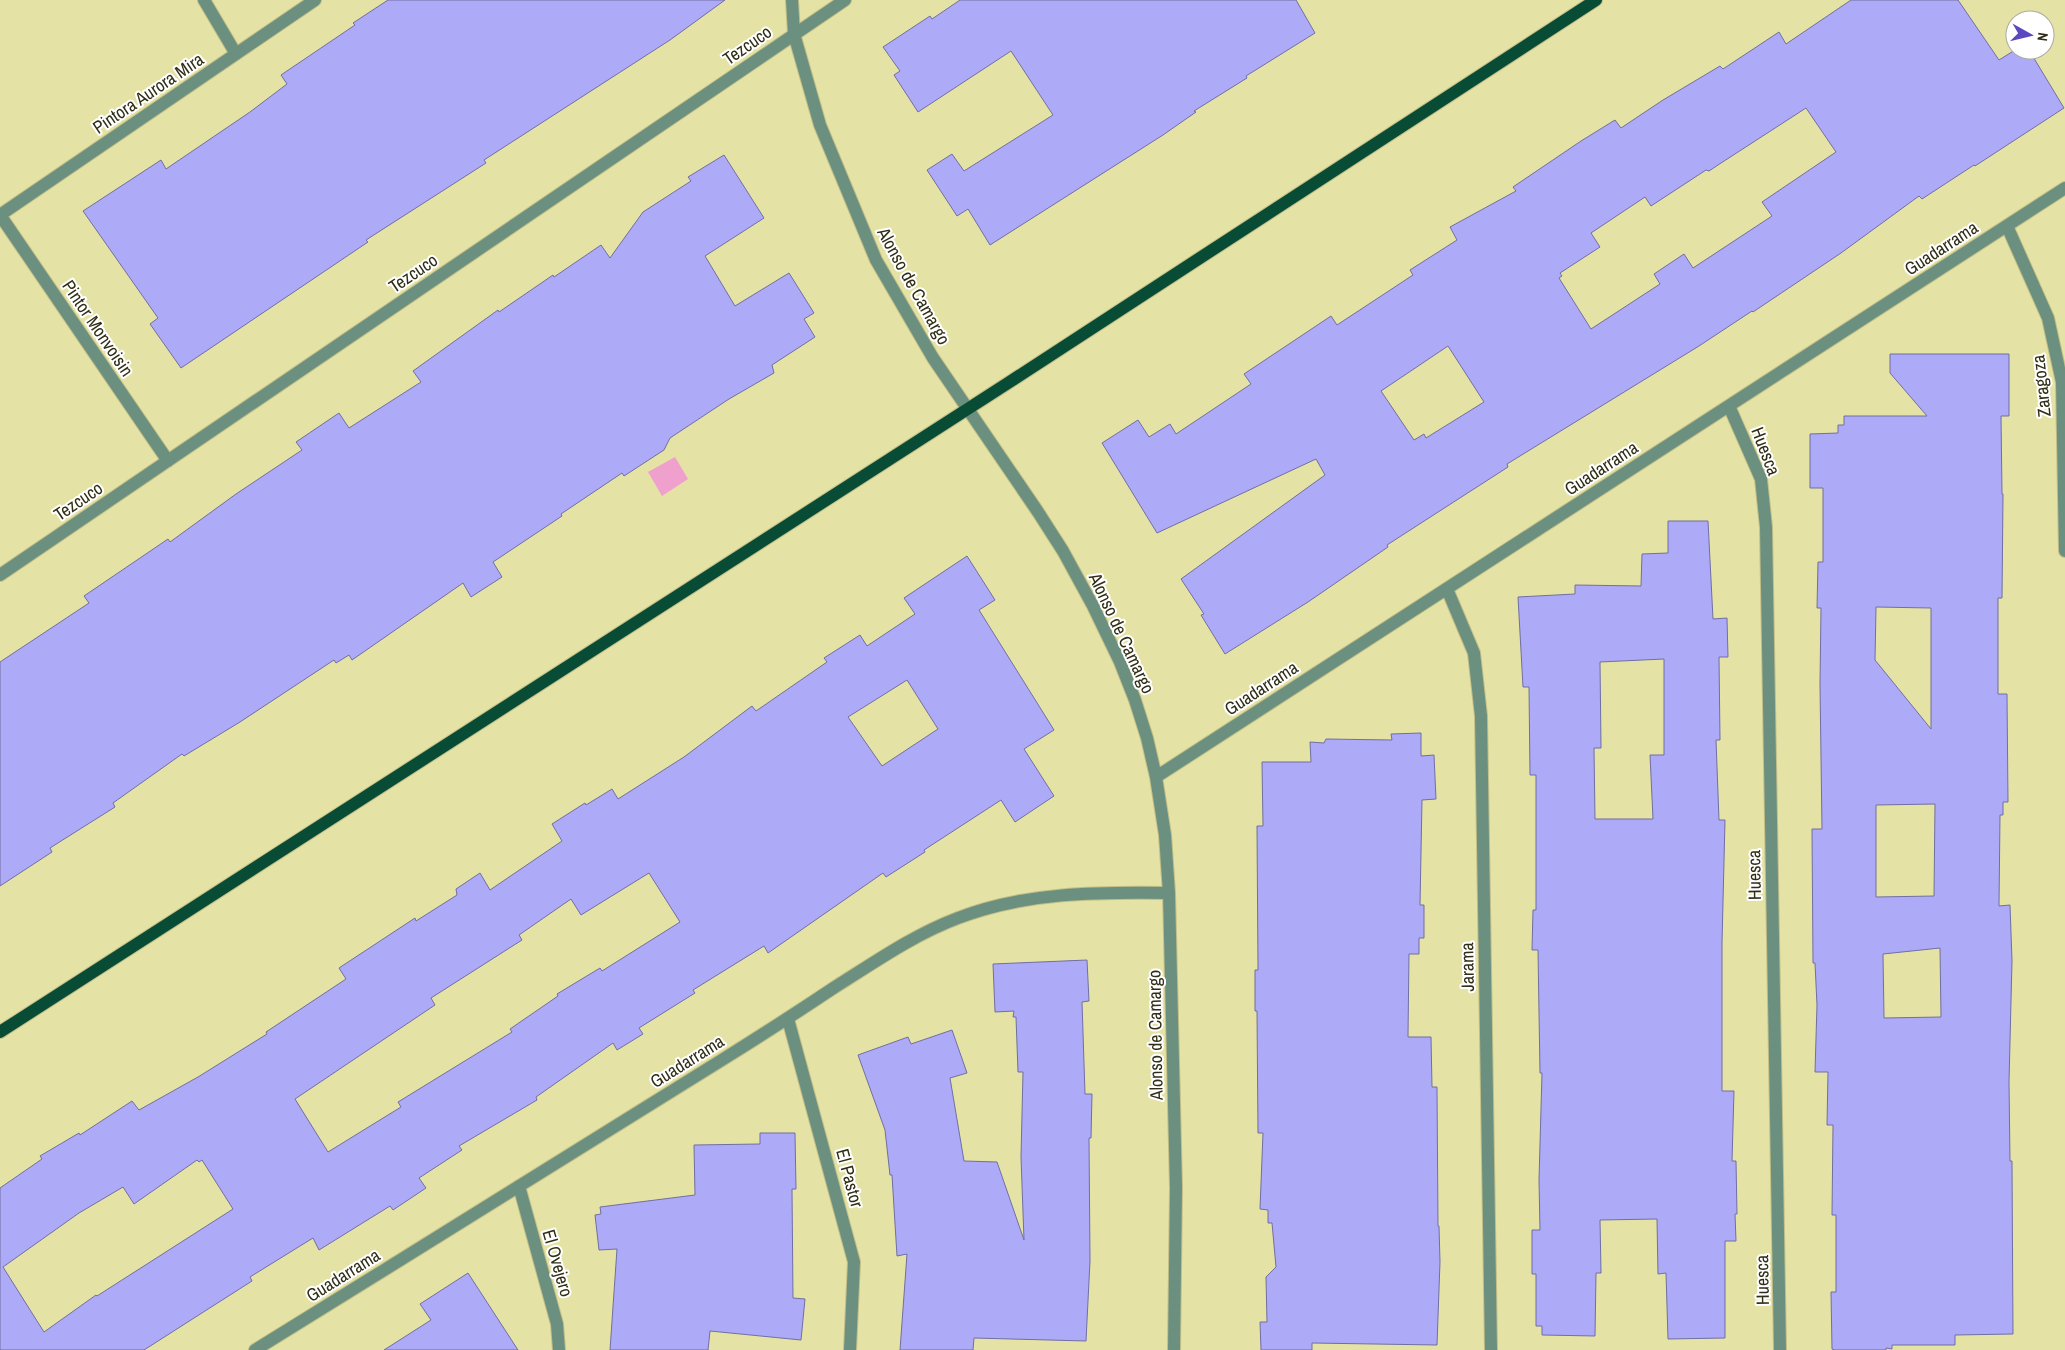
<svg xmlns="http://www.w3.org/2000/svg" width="2065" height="1350" viewBox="0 0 2065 1350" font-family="'Archivo Narrow',sans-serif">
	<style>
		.water { fill: #efa0cc }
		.building { fill: #adaaf7; stroke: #706fa2; fill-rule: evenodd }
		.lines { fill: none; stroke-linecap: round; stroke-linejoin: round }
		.minor-casing { stroke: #c1be88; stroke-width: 14 }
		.major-casing { stroke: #c1be88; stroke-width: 14 }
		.minor { stroke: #6b907f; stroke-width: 12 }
		.major { stroke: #084c36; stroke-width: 12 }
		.labels { text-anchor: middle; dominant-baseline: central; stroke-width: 4; stroke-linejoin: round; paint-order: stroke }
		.street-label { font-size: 18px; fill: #302e16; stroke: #fff }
	</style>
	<rect width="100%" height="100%" fill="#e5e2a5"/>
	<path class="water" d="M 675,457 L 688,479 L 662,496 L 648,472 Z"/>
	<path class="building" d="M 388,0 L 725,0 L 670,40 L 484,160 L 486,163 L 366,240 L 368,242 L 181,368 L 150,324 L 158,318 L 83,211 L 161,160 L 166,169 L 250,112 L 287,84 L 281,75 L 355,25 L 353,23 Z
		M 960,0 L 1296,0 L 1315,33 L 1246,76 L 1247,78 L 1194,111 L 1196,112 L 1163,135 L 990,245 L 968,209 L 957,216 L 927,170 L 952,154 L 964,171 L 1053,115 L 1011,51 L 918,112 L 894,75 L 900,71 L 883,47 L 930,16 L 932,19 Z
		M 1851,0 L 1958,0 L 1999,60 L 2015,50 L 2029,50 L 2064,108 L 1975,166 L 1974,165 L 1922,199 L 1919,196 L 1841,253 L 1753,312 L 1752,311 L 1699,346 L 1507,464 L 1508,467 L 1387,545 L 1388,547 L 1308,602 L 1225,654 L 1201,615 L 1204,614 L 1181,579 L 1325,475 L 1316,459 L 1157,533 L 1102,443 L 1138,420 L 1149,437 L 1170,424 L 1176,434 L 1251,384 L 1244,374 L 1331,316 L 1337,325 L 1413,275 L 1410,270 L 1457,240 L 1450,227 L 1516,191 L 1513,187 L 1581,141 L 1615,120 L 1621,128 L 1663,100 L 1720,66 L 1723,69 L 1779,32 L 1786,44 ZM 1806,108 L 1836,152 L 1762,202 L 1772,216 L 1693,268 L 1684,254 L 1654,274 L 1660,284 L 1591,329 L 1559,278 L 1562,276 L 1560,273 L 1600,247 L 1591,233 L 1645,197 L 1651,206 L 1706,170 L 1709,171 L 1718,165 ZM 1448,346 L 1484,402 L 1426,438 L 1424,434 L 1414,440 L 1381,391 Z
		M 724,155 L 764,218 L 705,256 L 735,306 L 789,273 L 814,313 L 804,319 L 815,337 L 772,365 L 774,373 L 729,399 L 670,438 L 664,450 L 624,476 L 622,473 L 561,514 L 562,516 L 493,562 L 502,577 L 471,597 L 463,583 L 352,660 L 349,655 L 336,663 L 334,660 L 240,722 L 184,756 L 182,754 L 113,803 L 115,807 L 50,848 L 52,852 L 0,886 L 0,662 L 89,603 L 84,596 L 168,539 L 170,542 L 236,494 L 302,450 L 296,442 L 339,413 L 349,428 L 421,382 L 413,371 L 498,310 L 499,312 L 553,275 L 554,277 L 601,245 L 610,258 L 643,212 L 691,181 L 688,177 Z
		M 1890,354 L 2009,354 L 2009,416 L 2001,416 L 2002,494 L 2003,494 L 2002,598 L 1998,598 L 1998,694 L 2007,694 L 2008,802 L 2003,802 L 2003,815 L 2000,815 L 1999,906 L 2010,905 L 2012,961 L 2009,1082 L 2010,1161 L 2012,1161 L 2013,1334 L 1955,1335 L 1955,1345 L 1892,1345 L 1892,1349 L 1886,1348 L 1886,1350 L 1835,1350 L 1832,1349 L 1831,1292 L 1836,1292 L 1836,1215 L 1832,1215 L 1833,1125 L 1827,1125 L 1828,1072 L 1815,1072 L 1817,1005 L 1815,963 L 1813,963 L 1812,829 L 1822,829 L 1820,684 L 1821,608 L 1817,608 L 1818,562 L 1823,562 L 1823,488 L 1810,488 L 1810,434 L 1838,433 L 1838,425 L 1844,425 L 1844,416 L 1927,416 L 1890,373 ZM 1876,607 L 1931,608 L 1931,729 L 1875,660 ZM 1935,804 L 1934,896 L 1876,897 L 1876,805 ZM 1940,948 L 1941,1017 L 1884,1018 L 1883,954 Z
		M 1668,521 L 1708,521 L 1713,619 L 1727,618 L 1728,657 L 1719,657 L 1720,740 L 1716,740 L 1719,820 L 1725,820 L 1722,943 L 1722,1091 L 1734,1091 L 1732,1161 L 1736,1161 L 1737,1214 L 1735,1214 L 1736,1241 L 1725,1241 L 1725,1338 L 1668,1339 L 1666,1273 L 1658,1274 L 1657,1219 L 1600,1220 L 1601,1273 L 1596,1273 L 1595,1336 L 1542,1335 L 1542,1326 L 1536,1326 L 1536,1274 L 1532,1274 L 1532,1230 L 1540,1230 L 1539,1180 L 1542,1073 L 1540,1073 L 1538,950 L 1532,950 L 1533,910 L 1536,910 L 1536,775 L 1530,775 L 1529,687 L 1523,687 L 1518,597 L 1575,594 L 1575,585 L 1641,586 L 1642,554 L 1668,553 ZM 1664,659 L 1664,755 L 1650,755 L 1653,819 L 1595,819 L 1594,748 L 1601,748 L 1600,662 Z
		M 967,556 L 995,600 L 979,610 L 1054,730 L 1024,749 L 1054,796 L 1015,822 L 1001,800 L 924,850 L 925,852 L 886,877 L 883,873 L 768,953 L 764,946 L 693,990 L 695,993 L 639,1028 L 643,1034 L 617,1050 L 613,1043 L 536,1097 L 537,1100 L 459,1146 L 462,1150 L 419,1178 L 426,1188 L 393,1210 L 390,1206 L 319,1250 L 313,1238 L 250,1277 L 252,1281 L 144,1350 L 0,1350 L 0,1188 L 42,1159 L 40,1156 L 79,1133 L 80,1135 L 132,1101 L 139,1110 L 198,1077 L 267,1034 L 266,1032 L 346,979 L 339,968 L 415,918 L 416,921 L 457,895 L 456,889 L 480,873 L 490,890 L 562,841 L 552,824 L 585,803 L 586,805 L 612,789 L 618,799 L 684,757 L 752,706 L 756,711 L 827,662 L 824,658 L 860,635 L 867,646 L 915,614 L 904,598 ZM 907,680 L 938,729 L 882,766 L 848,717 ZM 649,873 L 680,922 L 602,971 L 600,968 L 557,994 L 558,996 L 510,1029 L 512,1032 L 398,1102 L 401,1107 L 328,1152 L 295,1099 L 435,1005 L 431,998 L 522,940 L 519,935 L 571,899 L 581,915 ZM 197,1160 L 199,1162 L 202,1160 L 233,1209 L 97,1296 L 96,1295 L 44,1332 L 3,1267 L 79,1213 L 123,1187 L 134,1204 Z
		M 1421,733 L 1421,756 L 1434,755 L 1436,799 L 1422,800 L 1420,905 L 1424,905 L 1424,938 L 1419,938 L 1419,954 L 1409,954 L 1408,1037 L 1431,1037 L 1432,1087 L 1437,1087 L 1438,1226 L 1439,1226 L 1440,1262 L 1437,1345 L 1312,1343 L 1312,1350 L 1261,1350 L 1260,1322 L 1267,1322 L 1266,1277 L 1276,1267 L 1272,1223 L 1268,1223 L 1268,1210 L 1260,1209 L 1263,1133 L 1258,1133 L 1257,1011 L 1255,1011 L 1255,970 L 1258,970 L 1257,826 L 1263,826 L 1262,762 L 1311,762 L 1310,742 L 1324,743 L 1326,739 L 1392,740 L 1391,734 Z
		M 1087,960 L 1089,1001 L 1082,1002 L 1085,1094 L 1092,1094 L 1091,1138 L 1089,1138 L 1090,1261 L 1086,1341 L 974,1338 L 973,1350 L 900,1350 L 907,1254 L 897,1256 L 892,1175 L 890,1175 L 885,1130 L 858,1055 L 908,1037 L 911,1044 L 952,1030 L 967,1073 L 950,1078 L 964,1161 L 997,1162 L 1024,1240 L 1021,1157 L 1023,1072 L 1018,1072 L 1016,1017 L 1013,1017 L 1014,1011 L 995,1012 L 993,964 Z
		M 760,1133 L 795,1133 L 796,1189 L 792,1189 L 793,1298 L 805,1299 L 801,1340 L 710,1331 L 708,1350 L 610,1350 L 617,1249 L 599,1250 L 595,1215 L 601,1214 L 600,1207 L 695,1195 L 694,1145 L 760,1144 Z
		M 468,1273 L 518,1350 L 384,1350 L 431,1320 L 420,1304 Z"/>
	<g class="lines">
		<defs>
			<path id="minor" d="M 204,0 L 236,54
				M 792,0 L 794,34 L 820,125 L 876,260 L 933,358 L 1038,512 L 1063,551 L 1093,606 L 1120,662 L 1135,700 L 1147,738 L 1156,777 L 1165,835 L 1169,893 L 1176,1188 L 1174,1350
				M 0,215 L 315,0
				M 0,215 L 168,461
				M 2007,226 L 2048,318 L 2062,382 L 2065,551
				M 1729,406 L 1761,479 L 1766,527 L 1780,1350
				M 0,575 L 845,0
				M 1447,589 L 1474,653 L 1481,716 L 1491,1350
				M 1156,777 L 2065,188
				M 788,1019 L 854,1262 L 850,1350
				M 519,1186 L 557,1324 L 559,1350
				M 255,1350 C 412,1253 569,1155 725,1058 C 762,1035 799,1011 835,987 C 875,962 913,935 958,918 C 1025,892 1098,892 1169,893"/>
			<path id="major" d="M 0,1032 L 1008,383 L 1596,0"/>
		</defs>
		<use href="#minor" class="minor-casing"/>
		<use href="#major" class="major-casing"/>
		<use href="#minor" class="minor"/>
		<use href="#major" class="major"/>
	</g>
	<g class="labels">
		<g class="street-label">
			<text transform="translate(747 45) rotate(-35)">Tezcuco</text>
			<text transform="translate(148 93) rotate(-34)">Pintora Aurora Mira</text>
			<text transform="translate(1941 248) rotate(-33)">Guadarrama</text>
			<text transform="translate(413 273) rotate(-34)">Tezcuco</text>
			<text transform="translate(914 286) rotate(61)">Alonso de Camargo</text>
			<text transform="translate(98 328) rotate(56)">Pintor Monvoisin</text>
			<text transform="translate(2041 386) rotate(-96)">Zaragoza</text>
			<text transform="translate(1766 451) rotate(69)">Huesca</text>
			<text transform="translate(1601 468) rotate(-33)">Guadarrama</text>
			<text transform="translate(78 501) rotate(-34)">Tezcuco</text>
			<text transform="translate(1122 633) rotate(65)">Alonso de Camargo</text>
			<text transform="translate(1261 688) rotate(-33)">Guadarrama</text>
			<text transform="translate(1754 875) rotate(-91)">Huesca</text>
			<text transform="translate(1467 967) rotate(-91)">Jarama</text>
			<text transform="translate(1155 1035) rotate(-91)">Alonso de Camargo</text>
			<text transform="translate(687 1061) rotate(-32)">Guadarrama</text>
			<text transform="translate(850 1178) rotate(75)">El Pastor</text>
			<text transform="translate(558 1263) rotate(74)">El Ovejero</text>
			<text transform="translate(343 1275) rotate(-32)">Guadarrama</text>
			<text transform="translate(1762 1280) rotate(-91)">Huesca</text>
		</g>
	</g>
	<g transform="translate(2030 35) rotate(98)"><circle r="24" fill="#ffffff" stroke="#acaba2"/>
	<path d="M0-4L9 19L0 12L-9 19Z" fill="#5b47bf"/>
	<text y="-8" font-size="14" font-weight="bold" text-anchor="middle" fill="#302e16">N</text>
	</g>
</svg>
